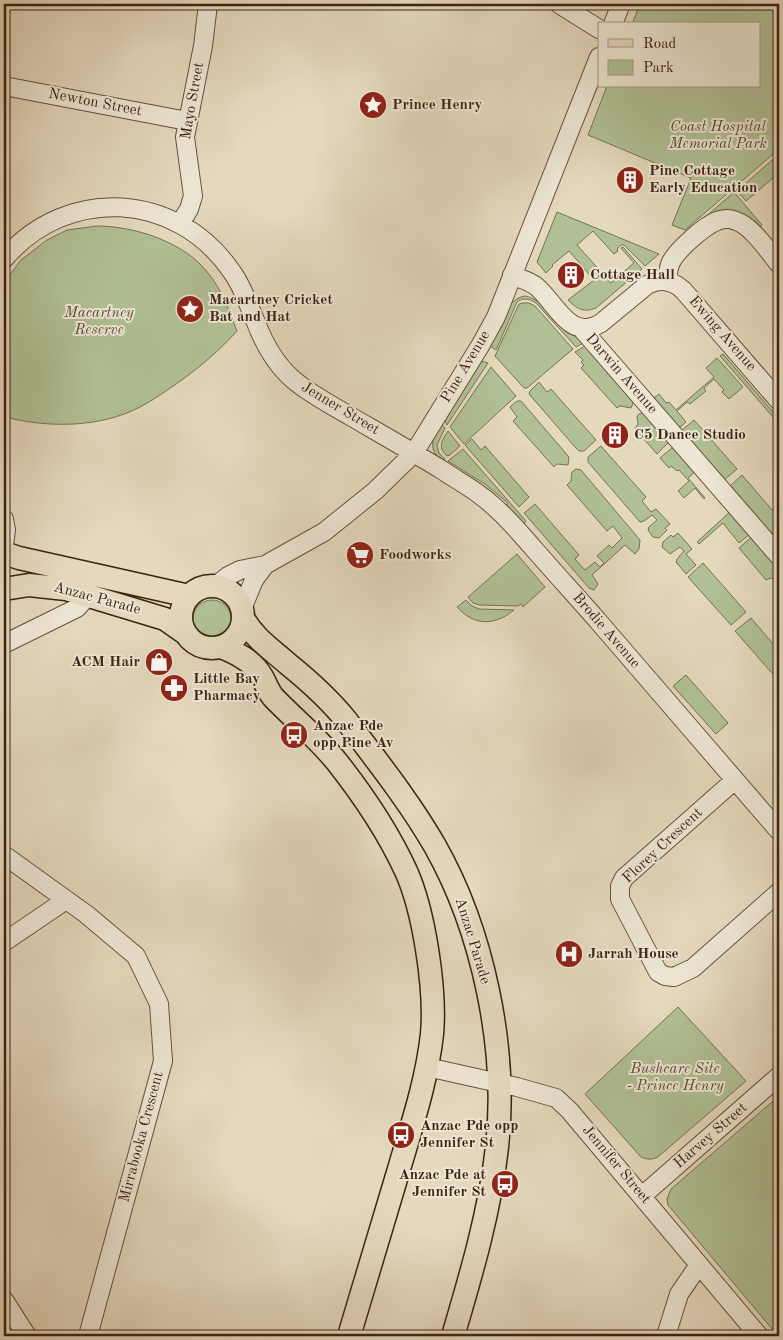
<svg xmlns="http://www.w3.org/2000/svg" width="783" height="1340" viewBox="0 0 783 1340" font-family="'Old Standard TT',serif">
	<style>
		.green { fill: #b0c094; stroke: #777252 }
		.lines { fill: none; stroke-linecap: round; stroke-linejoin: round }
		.minor-casing { stroke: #68503b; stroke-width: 20 }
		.major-casing { stroke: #3e2310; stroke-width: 25 }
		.minor { stroke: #ede6d4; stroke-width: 18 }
		.major { stroke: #e4d8bd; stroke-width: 22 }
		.labels { text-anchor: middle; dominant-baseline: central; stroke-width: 4; stroke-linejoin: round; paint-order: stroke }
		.street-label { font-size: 15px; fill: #3e2310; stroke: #ede6d4 }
		.poi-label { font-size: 15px; font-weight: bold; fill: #3e2310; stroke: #ede6d4; text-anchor: start }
		.park-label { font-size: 15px; font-style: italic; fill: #5a4a31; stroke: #ede6d4 }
	</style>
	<rect width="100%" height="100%" fill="#e4d8bd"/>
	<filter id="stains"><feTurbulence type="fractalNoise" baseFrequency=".004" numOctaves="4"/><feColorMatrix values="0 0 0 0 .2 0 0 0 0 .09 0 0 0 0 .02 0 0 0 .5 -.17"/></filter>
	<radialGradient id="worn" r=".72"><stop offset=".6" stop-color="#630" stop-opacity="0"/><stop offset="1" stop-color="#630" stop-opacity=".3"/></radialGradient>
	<path class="green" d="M 640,4 L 779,4 L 779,149 L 685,230 L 672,225 L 691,178 L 588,135 L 607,86 L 759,86 L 759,24 L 632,24 Z
		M 779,154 L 779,173 L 746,201 L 737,191 Z
		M 734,192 L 762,225 L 758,228 L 702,220 Z
		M 557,212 L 659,254 L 645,266 L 624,245 L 621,245 L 617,249 L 618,251 L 614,254 L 593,231 L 577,245 L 611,283 L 634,263 L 621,248 L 623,247 L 642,269 L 596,308 C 584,313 577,309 568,300 L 594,280 L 569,251 L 552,265 L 553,266 L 546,273 L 537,262 Z
		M 97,226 C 134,226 185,242 208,273 C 222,290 229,311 237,331 C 220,350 200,367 179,382 C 167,390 154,400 140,407 C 100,428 48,428 5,417 L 4,283 L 21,260 L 47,240 L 67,230 Z
		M 525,296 C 545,300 552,321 567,332 C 573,336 580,337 585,342 L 576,347 L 536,303 C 530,299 523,297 517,302 L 496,350 L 490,346 C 497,330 506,298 525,296 Z
		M 523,303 L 529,303 L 535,306 L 573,349 L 527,388 L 524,388 L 495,356 L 519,304 Z
		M 585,346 L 634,401 L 631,408 L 620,406 L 617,408 L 581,368 L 584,365 L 581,362 L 583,360 L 575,352 Z
		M 723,354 L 779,419 L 779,424 L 720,356 Z
		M 717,358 L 743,387 L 729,399 L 722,392 L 724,390 L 714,379 L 704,388 L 706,391 L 690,404 L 687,402 L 677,411 L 686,422 L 679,428 L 654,398 L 659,394 L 666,403 L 669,402 L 676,410 L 714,377 L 706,368 Z
		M 481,361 L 488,363 L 447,425 L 444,418 Z
		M 491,367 L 516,396 L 464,444 L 450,427 Z
		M 539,382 L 547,392 L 551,389 L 596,440 L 584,451 L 579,451 L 575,447 L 529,394 L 530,391 Z
		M 517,401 L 521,401 L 569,457 L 568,465 L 557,464 L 554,467 L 513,421 L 517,417 L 510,407 Z
		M 644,413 L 670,441 L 657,454 L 635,429 L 638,424 L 637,416 L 639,414 Z
		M 694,420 L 737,469 L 723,481 L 681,431 Z
		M 442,425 L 445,428 L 437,445 L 439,453 L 445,459 L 442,461 C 428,450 432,439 439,426 Z
		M 448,431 L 460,446 L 450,455 L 447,456 C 437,447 442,440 448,431 Z
		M 472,439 L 481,450 L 485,446 L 529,497 L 519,507 L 465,445 Z
		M 601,446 L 646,497 L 642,501 L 651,512 L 656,509 L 670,524 L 665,528 L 667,530 L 659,538 L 653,537 L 648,530 L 649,527 L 657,520 L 652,515 L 644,521 L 640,522 L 588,462 L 588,457 Z
		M 673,447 L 696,471 L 688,478 L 705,498 L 704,499 L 695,488 L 684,498 L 678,491 L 689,481 L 679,470 L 677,471 L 671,466 L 669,468 L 660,458 Z
		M 463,449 L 526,521 L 524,524 L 506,506 L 508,503 L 485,484 L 448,461 Z
		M 576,469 L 581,470 L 640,540 L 639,549 L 635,554 L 625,545 L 592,575 L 598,584 L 594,590 L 589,588 L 524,513 L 535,504 L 579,555 L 575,559 L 585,570 L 595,562 L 600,567 L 604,563 L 597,556 L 609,545 L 612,548 L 622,538 L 613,526 L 607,531 L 567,485 L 571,481 L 572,472 Z
		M 742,475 L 779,518 L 779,527 L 771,535 L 729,487 Z
		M 731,511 L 750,534 L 739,543 L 723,523 L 699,544 L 697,542 Z
		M 678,533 L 692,549 L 686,554 L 696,565 L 686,574 L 676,562 L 677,559 L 684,551 L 680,547 L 670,554 L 662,547 L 663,542 L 671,535 L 673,537 Z
		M 753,536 L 779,566 L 779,581 L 771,578 L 766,580 L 739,548 Z
		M 517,554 L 545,587 L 523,607 L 521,604 L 518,606 L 479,605 L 473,603 L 468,597 Z
		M 703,563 L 746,612 L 731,625 L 688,577 Z
		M 466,600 L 472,606 L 479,609 L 514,610 C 495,626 474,626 457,607 Z
		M193 619a19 19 0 1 1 38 0a19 19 0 1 1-38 0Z
		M 751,618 L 779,651 L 778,680 L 735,631 Z
		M 686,675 L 728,723 L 716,734 L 673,686 Z
		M 678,1007 L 746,1081 L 659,1156 C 654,1160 647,1160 641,1157 L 585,1094 Z
		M 779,1096 L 779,1336 L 778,1336 L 668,1205 L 667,1199 L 671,1189 Z"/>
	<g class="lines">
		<defs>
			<path id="minor" d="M 559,4 L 599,29
				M 613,24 L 621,4
				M 4,86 L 187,121
				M 180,224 L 189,209 L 193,196 L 185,137 L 203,46 L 208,4
				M 4,259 C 67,185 177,191 232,272 C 243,287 248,304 255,320 C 264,344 279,370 300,385 C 316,397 333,406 350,416 C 381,434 411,451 442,470 C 458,481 476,490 490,503 C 507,517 520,533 534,549 C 555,573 577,597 598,621 C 658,691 719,761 779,831
				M 512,275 C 520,279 530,281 537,287 C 556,303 570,342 601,323 L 647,285 C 660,278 672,280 683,290 L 779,401
				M 667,281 C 668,275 668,268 671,262 C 677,250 704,226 717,221 C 723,219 730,218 736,221 C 752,226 768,251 779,264
				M 581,328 L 779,556
				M 4,519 L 6,530 L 4,546
				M 214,587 L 228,576 L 240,570 L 265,565
				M 242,609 L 254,580 L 265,565 L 324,532 L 375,491 L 414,453 L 480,346 L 496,317 L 599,57
				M 4,644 L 77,608 L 89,595
				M 735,780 L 624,878 L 620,886 L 620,899 L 658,972 L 665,976 L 674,977 L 693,968 L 779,892
				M 4,855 L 86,914 L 136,956 L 159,1004 L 163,1061 L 88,1336
				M 4,942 L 66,900
				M 427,1067 L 517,1087 L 556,1098 L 569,1110 L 759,1336
				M 642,1196 L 779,1076
				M 4,1300 L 27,1336
				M 666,1336 L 679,1294 L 699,1265"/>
			<path id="major" d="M 4,553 L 19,558 L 189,596
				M181 617a31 31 0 1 1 62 0a31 31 0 1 1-62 0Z
				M 4,589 L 29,585 L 66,589 L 165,619 L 185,633
				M 243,618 C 254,638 271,649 288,664 C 309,681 329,699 346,720 C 377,761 409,801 435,846 C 483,931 508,1049 497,1147 C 490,1211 471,1275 453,1336
				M 221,647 C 237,653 253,661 262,677 C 266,684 268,691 273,697 C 294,719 318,738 337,762 C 363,795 388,832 406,871 C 424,911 436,989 432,1034 C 427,1080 412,1125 399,1169 C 382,1225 366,1281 349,1336"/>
		</defs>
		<use href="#minor" class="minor-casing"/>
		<use href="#major" class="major-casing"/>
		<use href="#minor" class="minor"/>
		<use href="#major" class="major"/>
	</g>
	<defs>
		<symbol id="sight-disc" viewBox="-11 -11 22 22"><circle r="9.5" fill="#8f2418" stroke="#ede6d4"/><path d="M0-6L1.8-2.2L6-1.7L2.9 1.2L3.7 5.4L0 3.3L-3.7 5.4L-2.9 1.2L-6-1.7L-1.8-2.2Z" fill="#fff"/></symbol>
		<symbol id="building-disc" viewBox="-11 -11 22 22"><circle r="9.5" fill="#8f2418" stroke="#ede6d4"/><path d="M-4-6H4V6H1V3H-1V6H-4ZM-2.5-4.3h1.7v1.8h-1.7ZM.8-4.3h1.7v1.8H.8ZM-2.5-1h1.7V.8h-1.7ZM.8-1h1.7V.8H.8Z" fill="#fff"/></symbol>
		<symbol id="supermarket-disc" viewBox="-11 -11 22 22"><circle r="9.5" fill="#8f2418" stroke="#ede6d4"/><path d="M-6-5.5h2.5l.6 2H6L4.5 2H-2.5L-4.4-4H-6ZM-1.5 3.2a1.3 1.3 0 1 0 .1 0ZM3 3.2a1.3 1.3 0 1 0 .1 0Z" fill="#fff"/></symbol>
		<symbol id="shop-disc" viewBox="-11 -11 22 22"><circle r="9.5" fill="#8f2418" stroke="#ede6d4"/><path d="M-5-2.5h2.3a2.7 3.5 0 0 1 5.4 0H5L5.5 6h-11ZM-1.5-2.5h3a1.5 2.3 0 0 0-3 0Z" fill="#fff"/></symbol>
		<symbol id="pharmacy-disc" viewBox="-11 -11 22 22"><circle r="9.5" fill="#8f2418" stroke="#ede6d4"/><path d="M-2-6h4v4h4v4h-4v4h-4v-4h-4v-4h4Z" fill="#fff"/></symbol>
		<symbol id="bus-disc" viewBox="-11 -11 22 22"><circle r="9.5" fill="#8f2418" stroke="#ede6d4"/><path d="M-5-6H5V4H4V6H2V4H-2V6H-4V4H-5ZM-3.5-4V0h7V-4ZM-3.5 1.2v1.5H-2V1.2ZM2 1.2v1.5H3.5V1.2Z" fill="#fff"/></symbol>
		<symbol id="hospital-disc" viewBox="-11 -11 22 22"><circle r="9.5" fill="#8f2418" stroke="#ede6d4"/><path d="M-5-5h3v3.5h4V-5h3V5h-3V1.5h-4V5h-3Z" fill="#fff"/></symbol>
	</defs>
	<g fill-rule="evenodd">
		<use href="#sight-disc" x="357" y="89" width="32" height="32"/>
		<use href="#building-disc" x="614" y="164" width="32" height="32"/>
		<use href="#building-disc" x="555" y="259" width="32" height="32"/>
		<use href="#sight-disc" x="174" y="293" width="32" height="32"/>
		<use href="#building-disc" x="599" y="419" width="32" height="32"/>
		<use href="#supermarket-disc" x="344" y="539" width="32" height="32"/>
		<use href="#shop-disc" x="143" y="646" width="32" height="32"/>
		<use href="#pharmacy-disc" x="158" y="672" width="32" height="32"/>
		<use href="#bus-disc" x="278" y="719" width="32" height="32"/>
		<use href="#hospital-disc" x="553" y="938" width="32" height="32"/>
		<use href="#bus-disc" x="385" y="1119" width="32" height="32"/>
		<use href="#bus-disc" x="489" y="1168" width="32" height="32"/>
	</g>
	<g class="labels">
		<g class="street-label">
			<text transform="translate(193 101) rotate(-80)">Mayo Street</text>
			<text transform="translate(95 103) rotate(11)">Newton Street</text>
			<text transform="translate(722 334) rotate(49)">Ewing Avenue</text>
			<text transform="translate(466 367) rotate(-59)">Pine Avenue</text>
			<text transform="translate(621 374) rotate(49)">Darwin Avenue</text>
			<text transform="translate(340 409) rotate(31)">Jenner Street</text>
			<text transform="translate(97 599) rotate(15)">Anzac Parade</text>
			<text transform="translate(606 631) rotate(49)">Brodie Avenue</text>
			<text transform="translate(663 846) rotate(-43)">Florey Crescent</text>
			<text transform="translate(472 941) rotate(73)">Anzac Parade</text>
			<text transform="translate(711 1136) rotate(-41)">Harvey Street</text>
			<text transform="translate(142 1137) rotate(-75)">Mirrabooka Crescent</text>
			<text transform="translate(616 1165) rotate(50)">Jennifer Street</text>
		</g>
		<g class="poi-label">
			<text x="392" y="105">Prince Henry</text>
			<text x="649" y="171">Pine Cottage<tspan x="649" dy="17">Early Education</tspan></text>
			<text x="590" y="275">Cottage Hall</text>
			<text x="209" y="300">Macartney Cricket<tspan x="209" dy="17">Bat and Hat</tspan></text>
			<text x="634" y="435">C5 Dance Studio</text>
			<text x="379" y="555">Foodworks</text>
			<text x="140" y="662" text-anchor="end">ACM Hair</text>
			<text x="193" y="679">Little Bay<tspan x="193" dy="17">Pharmacy</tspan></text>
			<text x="313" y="726">Anzac Pde<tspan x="313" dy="17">opp Pine Av</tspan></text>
			<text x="588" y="954">Jarrah House</text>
			<text x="420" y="1126">Anzac Pde opp<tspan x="420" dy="17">Jennifer St</tspan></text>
			<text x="486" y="1175" text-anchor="end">Anzac Pde at<tspan x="486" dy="17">Jennifer St</tspan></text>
		</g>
		<g class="park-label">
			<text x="718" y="127">Coast Hospital<tspan x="718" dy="17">Memorial Park</tspan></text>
			<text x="99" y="313">Macartney<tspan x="99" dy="17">Reserve</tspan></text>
			<text x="675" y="1069">Bushcare Site<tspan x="675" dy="17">- Prince Henry</tspan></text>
		</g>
	</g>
	<rect width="783" height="1340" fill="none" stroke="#e4d8bd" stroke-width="20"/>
	<rect x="5" y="5" width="773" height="1330" fill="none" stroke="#3e2310" stroke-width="2.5"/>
	<rect x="10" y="10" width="763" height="1320" fill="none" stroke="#3e2310"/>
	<rect x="598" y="22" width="162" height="65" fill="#ede6d4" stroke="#a79886"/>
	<rect x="608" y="39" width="25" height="8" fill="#e4d8bd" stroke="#a79886"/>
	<text x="643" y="48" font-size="15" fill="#3e2310">Road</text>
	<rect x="608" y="60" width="25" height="15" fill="#b0c094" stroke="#a79886"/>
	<text x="643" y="72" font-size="15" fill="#3e2310">Park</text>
	<rect width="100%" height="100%" filter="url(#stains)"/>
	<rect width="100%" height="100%" fill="url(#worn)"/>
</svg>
